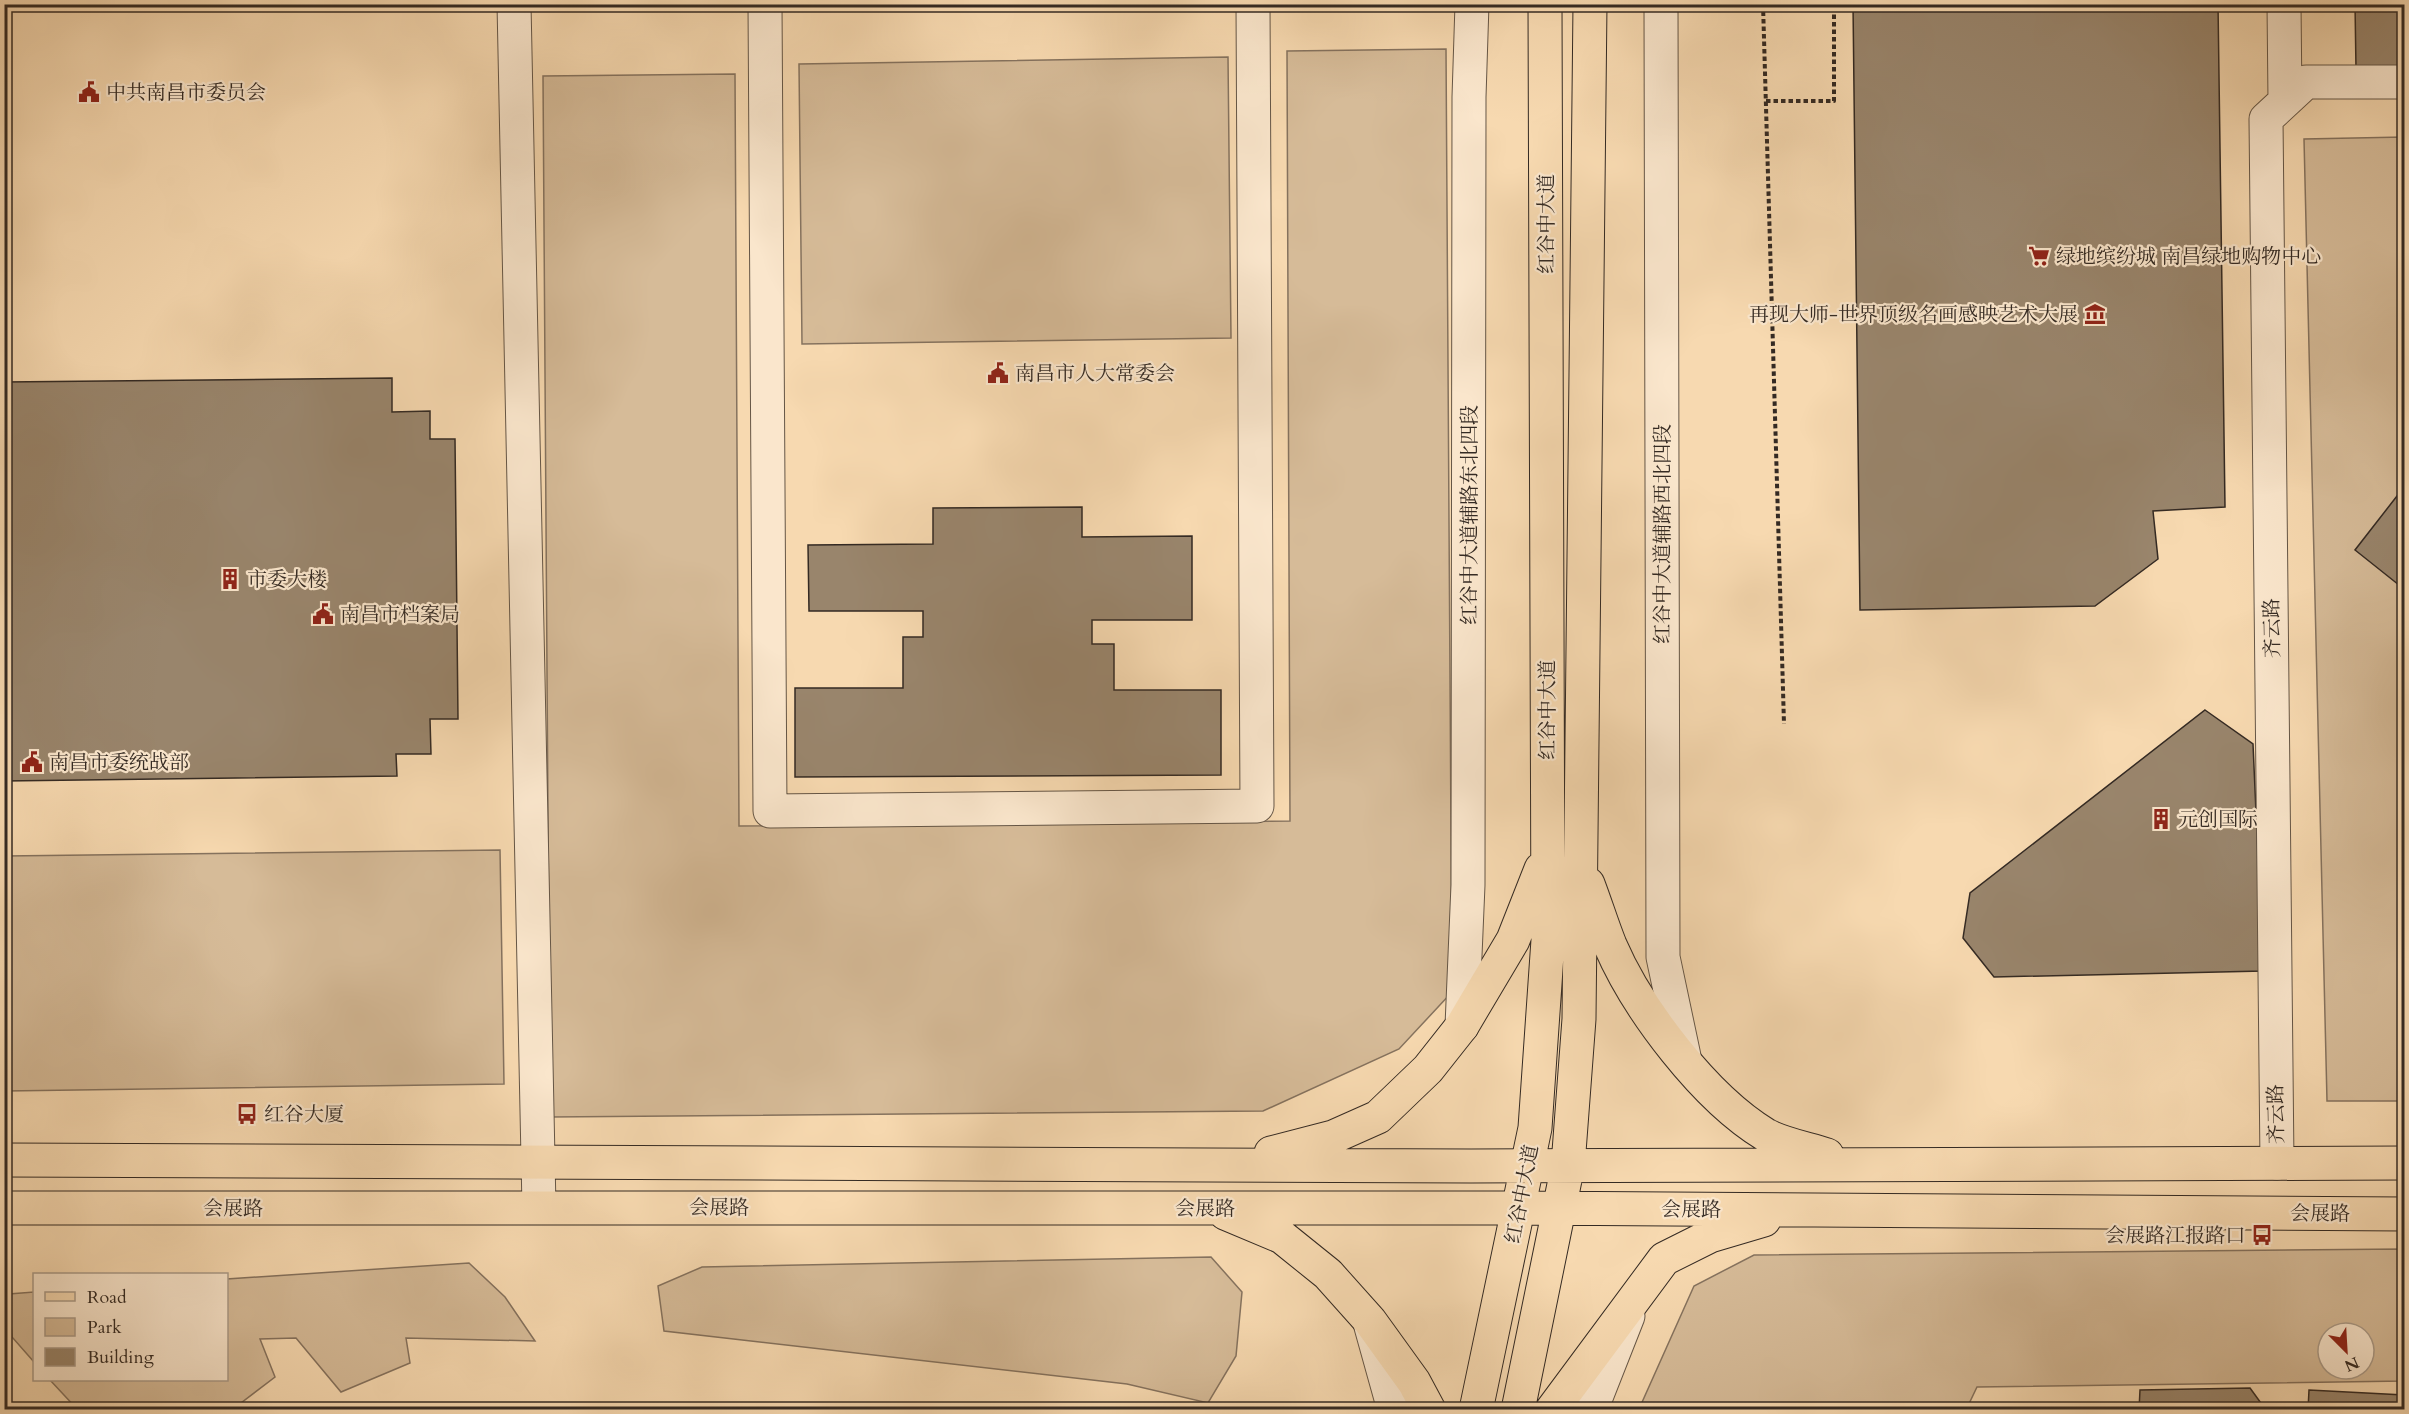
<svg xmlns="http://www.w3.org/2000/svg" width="2409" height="1414" viewBox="0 0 2409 1414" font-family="Cardo,'Noto Serif SC',serif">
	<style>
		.green { fill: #d6bb98; stroke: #85725e; stroke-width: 1.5; fill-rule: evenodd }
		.building { fill: #99856c; stroke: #342a23; stroke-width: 1.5 }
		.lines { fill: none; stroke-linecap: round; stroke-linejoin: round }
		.minor-casing { stroke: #655646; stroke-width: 35 }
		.major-casing { stroke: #342a23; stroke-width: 35 }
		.path { stroke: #342a23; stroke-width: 4; stroke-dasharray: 4.5 3; stroke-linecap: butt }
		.minor { stroke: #fae6cc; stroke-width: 33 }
		.major { stroke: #f7d9b0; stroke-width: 33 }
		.labels { text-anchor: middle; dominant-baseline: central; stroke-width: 4.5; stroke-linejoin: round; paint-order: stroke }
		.poi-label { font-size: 20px; fill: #342a23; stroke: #fae6cc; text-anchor: start }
		.street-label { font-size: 20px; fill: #342a23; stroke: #fae6cc }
	</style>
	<rect width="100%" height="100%" fill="#f7d9b0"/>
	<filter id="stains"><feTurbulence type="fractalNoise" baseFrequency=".00333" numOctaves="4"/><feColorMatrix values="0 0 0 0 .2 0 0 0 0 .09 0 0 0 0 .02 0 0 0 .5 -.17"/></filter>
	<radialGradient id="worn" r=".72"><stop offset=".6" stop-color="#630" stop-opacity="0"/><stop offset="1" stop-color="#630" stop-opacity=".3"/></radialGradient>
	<path class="green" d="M 1446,49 L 1452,992 L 1399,1049 L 1263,1111 L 550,1117 L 543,76 L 735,74 L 739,826 L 1290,821 L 1287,51 Z
		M 1228,57 L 1231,338 L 802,344 L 799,64 Z
		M 2404,137 L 2404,1101 L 2327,1101 L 2304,139 Z
		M 500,850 L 504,1084 L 5,1091 L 5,856 Z
		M 2404,1249 L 2404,1381 L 1977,1387 L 1966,1410 L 1639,1409 L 1694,1286 L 1754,1255 ZM 2328,1333 L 2364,1333 L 2364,1369 L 2328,1369 Z
		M 1211,1257 L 1242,1292 L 1236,1356 L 1208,1403 L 1127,1384 L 664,1331 L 658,1286 L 702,1267 Z
		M 469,1263 L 505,1297 L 535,1341 L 406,1338 L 410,1363 L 341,1392 L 296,1338 L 260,1339 L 275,1377 L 233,1409 L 77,1409 L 50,1380 L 226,1380 L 227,1279 Z
		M 34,1292 L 34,1362 L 12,1337 L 9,1294 Z"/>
	<path class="building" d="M 1853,4 L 2218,4 L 2225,507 L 2153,511 L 2158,559 L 2095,606 L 1860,610 Z
		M 2355,4 L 2404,4 L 2404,68 L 2356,69 Z
		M 392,378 L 392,412 L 430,411 L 430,439 L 455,439 L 458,719 L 430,719 L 431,754 L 396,754 L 397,776 L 4,781 L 4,382 Z
		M 2404,487 L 2404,589 L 2355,550 Z
		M 1082,507 L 1082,537 L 1192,536 L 1192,620 L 1092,620 L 1092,644 L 1114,644 L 1114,690 L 1221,690 L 1221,775 L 795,777 L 795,688 L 903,688 L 903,637 L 923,637 L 923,611 L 809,611 L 808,545 L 933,544 L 933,508 Z
		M 2205,710 L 2253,744 L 2263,971 L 1994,977 L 1963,938 L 1970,893 Z
		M 2250,1388 L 2266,1410 L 2139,1410 L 2140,1390 Z
		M 2309,1390 L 2404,1395 L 2404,1410 L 2308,1410 Z"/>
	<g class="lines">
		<defs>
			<path id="minor" d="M 514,4 L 539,1207
				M 765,4 L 770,811 L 1257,806 L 1253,4
				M 1661,4 L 1663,957 L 1685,1061
				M 2284,4 L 2285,101
				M 1462,1026 L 1468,885 L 1469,97 L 1472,4
				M 2277,1163 L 2266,119 L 2306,82 L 2404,82
				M 1370,1323 L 1392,1402 L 1391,1410
				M 1591,1410 L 1628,1316"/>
			<path id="major" d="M 1588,884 C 1596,905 1602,925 1610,945 C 1638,1010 1705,1098 1766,1135 C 1782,1144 1809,1149 1827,1155
				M 1271,1153 L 1333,1137 L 1378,1117 L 1428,1069 L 1462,1026 L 1513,940 L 1541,869
				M 4,1160 L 1471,1166 L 2404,1163
				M 4,1208 L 1519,1208 L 2404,1214
				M 1225,1213 L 1282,1237 L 1328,1274 L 1370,1321 L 1414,1382 L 1429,1410
				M 1476,1410 L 1535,1128 L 1548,940 L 1545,4
				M 1518,1410 L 1568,1165 L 1579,1019 L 1590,4
				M 1552,1410 L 1664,1259 L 1710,1236 L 1764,1220"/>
		</defs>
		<use href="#minor" class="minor-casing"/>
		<use href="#major" class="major-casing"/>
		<path class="path" d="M 1763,4 L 1784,724
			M 1766,101 L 1834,101 L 1834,4"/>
		<use href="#minor" class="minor"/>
		<use href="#major" class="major"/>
	</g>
	<defs>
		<symbol id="civic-bare" viewBox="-9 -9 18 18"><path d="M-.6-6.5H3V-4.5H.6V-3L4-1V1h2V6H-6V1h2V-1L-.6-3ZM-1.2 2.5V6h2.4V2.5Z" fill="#8f2418" stroke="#fae6cc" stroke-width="2.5" paint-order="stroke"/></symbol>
		<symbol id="supermarket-bare" viewBox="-9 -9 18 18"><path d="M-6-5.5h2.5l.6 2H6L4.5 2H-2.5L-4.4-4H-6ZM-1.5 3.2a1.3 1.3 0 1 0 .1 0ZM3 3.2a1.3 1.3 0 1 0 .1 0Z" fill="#8f2418" stroke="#fae6cc" stroke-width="2.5" paint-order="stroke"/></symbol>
		<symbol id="museum-bare" viewBox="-9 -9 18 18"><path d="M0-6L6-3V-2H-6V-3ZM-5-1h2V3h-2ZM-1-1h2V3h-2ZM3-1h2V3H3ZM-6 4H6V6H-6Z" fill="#8f2418" stroke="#fae6cc" stroke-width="2.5" paint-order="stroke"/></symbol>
		<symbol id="building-bare" viewBox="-9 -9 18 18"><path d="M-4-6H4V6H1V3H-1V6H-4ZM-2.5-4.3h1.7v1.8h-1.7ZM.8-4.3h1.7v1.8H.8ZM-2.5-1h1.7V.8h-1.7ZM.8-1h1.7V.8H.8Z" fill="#8f2418" stroke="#fae6cc" stroke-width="2.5" paint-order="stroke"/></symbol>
		<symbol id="bus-bare" viewBox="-9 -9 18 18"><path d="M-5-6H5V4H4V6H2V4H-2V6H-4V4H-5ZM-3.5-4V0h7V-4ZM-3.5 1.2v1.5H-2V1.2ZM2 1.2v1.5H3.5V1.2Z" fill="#8f2418" stroke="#fae6cc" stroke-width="2.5" paint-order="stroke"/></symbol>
	</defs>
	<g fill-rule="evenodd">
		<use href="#civic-bare" x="74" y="77" width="30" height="30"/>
		<use href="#supermarket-bare" x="2024" y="241" width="30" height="30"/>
		<use href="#museum-bare" x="2080" y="299" width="30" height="30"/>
		<use href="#civic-bare" x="983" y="358" width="30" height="30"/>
		<use href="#building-bare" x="215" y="564" width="30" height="30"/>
		<use href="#civic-bare" x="308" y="599" width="30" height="30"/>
		<use href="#civic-bare" x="17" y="747" width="30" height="30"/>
		<use href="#building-bare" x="2146" y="804" width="30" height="30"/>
		<use href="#bus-bare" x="232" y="1099" width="30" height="30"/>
		<use href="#bus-bare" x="2247" y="1220" width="30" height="30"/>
	</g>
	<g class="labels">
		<g class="poi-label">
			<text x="106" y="92">中共南昌市委员会</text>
			<text x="2056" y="256">绿地缤纷城 南昌绿地购物中心</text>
			<text x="2078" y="314" text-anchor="end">再现大师-世界顶级名画感映艺术大展</text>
			<text x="1015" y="373">南昌市人大常委会</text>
			<text x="247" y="579">市委大楼</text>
			<text x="340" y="614">南昌市档案局</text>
			<text x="49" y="762">南昌市委统战部</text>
			<text x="2178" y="819">元创国际</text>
			<text x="264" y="1114">红谷大厦</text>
			<text x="2245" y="1235" text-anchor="end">会展路江报路口</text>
		</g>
		<g class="street-label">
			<text transform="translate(1546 224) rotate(-90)">红谷中大道</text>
			<text transform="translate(1469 515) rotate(-90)">红谷中大道辅路东北四段</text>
			<text transform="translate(1662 534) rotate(-90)">红谷中大道辅路西北四段</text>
			<text transform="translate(2272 628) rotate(-91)">齐云路</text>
			<text transform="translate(1547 710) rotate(-90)">红谷中大道</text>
			<text transform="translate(2276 1114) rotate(-91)">齐云路</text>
			<text transform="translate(1522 1194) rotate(-79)">红谷中大道</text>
			<text x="719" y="1207">会展路</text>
			<text x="233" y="1208">会展路</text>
			<text x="1205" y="1208">会展路</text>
			<text x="1691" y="1209">会展路</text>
			<text x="2320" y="1213">会展路</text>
		</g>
	</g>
	<rect width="2409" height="1414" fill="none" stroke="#f7d9b0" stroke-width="24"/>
	<rect x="6" y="6" width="2397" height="1402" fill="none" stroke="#342a23" stroke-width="3"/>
	<rect x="12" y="12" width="2385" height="1390" fill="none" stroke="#342a23" stroke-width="1.5"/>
	<rect x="33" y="1273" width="195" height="108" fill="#fae6cc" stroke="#ab9b88" stroke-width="1.5"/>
	<rect x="45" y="1292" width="30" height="9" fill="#f7d9b0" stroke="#ab9b88" stroke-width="1.5"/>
	<text x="87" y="1303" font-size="18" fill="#342a23">Road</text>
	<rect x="45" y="1318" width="30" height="18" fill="#d6bb98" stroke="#ab9b88" stroke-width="1.5"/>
	<text x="87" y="1333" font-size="18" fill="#342a23">Park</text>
	<rect x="45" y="1348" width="30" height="18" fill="#99856c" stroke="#ab9b88" stroke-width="1.5"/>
	<text x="87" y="1363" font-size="18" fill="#342a23">Building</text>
	<g transform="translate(2346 1351) rotate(156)"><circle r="28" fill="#fae6cc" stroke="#ab9b88" stroke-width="1.5"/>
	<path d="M0-4.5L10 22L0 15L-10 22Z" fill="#8f2418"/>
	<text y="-9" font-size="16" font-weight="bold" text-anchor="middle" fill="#342a23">N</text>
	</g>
	<rect width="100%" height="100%" filter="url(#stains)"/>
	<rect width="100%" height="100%" fill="url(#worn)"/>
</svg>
